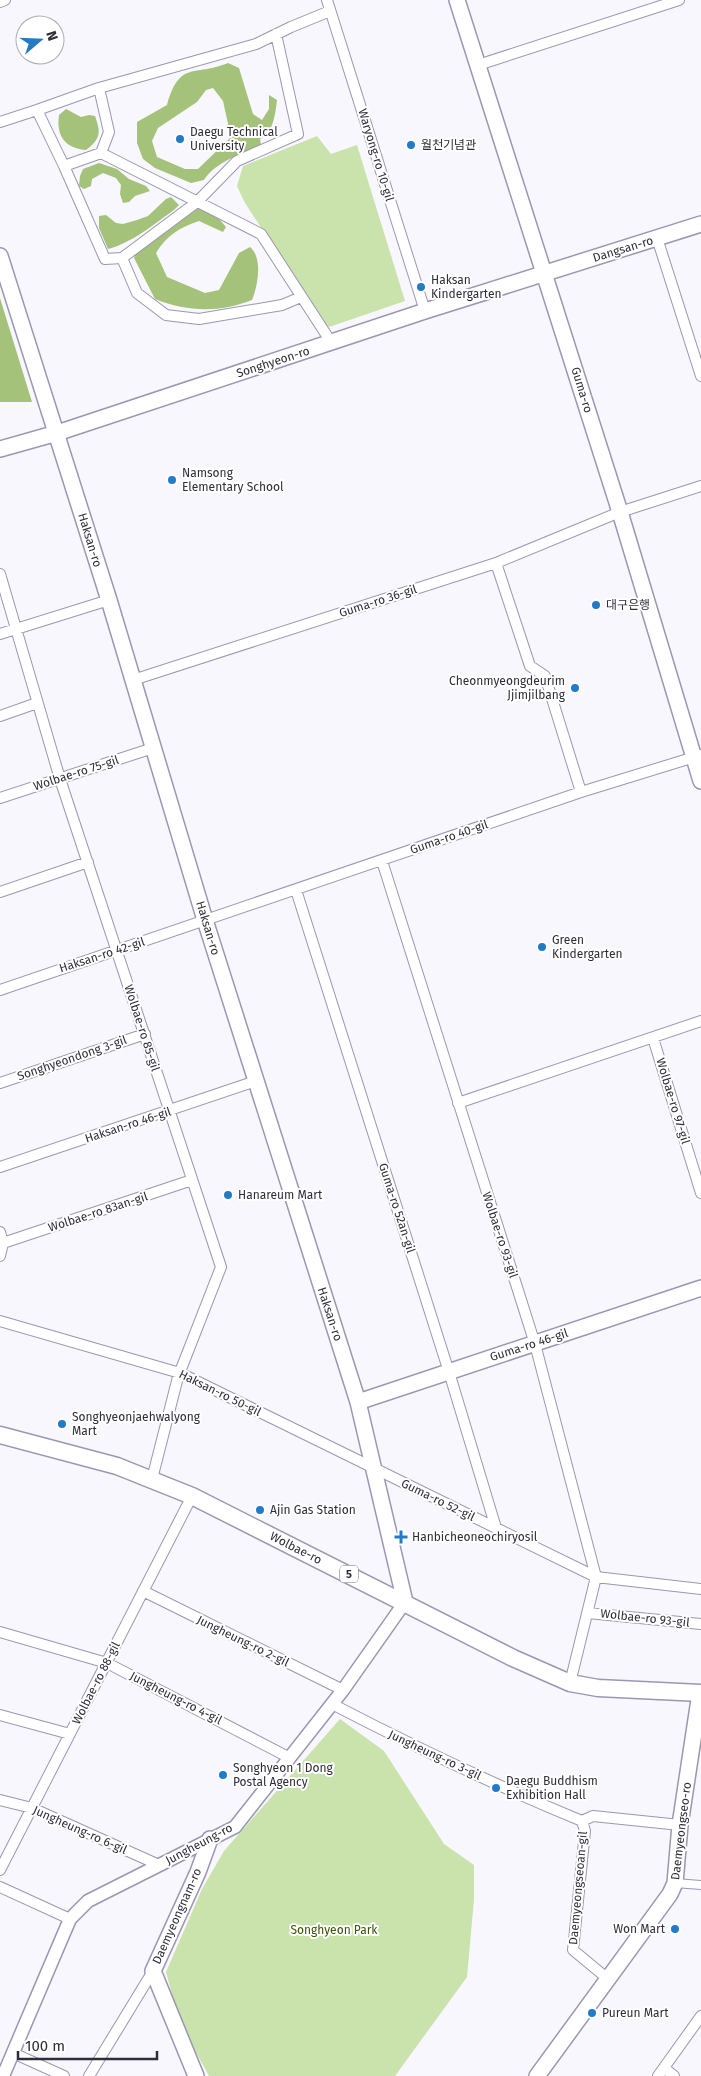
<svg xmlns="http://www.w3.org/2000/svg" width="701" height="2076" viewBox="0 0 701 2076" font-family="'Fira Sans','Noto Sans KR',sans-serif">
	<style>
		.green { fill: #cae2ac }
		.forest { fill: #a4c27a; fill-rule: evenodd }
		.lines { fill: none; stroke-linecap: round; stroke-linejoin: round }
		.pedestrian-casing { stroke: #9a97b3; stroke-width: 10 }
		.minor-casing { stroke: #9a97b3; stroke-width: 12 }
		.tertiary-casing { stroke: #9a97b3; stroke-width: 15 }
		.secondary-casing { stroke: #9a97b3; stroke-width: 18 }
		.primary-casing { stroke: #9a97b3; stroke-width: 19 }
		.pedestrian { stroke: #fff; stroke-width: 8 }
		.minor { stroke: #fff; stroke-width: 10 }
		.tertiary { stroke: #fff; stroke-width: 12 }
		.secondary { stroke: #fff; stroke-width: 15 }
		.primary { stroke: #fff; stroke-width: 16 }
		.poi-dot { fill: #237bc8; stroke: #fff; stroke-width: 2 }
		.labels { text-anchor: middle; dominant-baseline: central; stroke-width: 4; stroke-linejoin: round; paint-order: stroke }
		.shield { fill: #fff; stroke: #6d6c74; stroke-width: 1 }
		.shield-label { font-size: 11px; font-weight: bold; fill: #2e2d39 }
		.poi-label { font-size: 12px; fill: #2e2d39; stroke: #fff; text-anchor: start }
		.street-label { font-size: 12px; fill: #2e2d39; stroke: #fff }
		.park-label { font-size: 12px; fill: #3b5401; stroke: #fff }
	</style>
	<rect width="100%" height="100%" fill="#f7f7fd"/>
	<path class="green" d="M 317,136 L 331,154 L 357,145 L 405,301 L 329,327 L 321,320 L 245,203 L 237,186 L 243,166 Z
		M 340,1719 L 384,1751 L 444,1844 L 474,1865 L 474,1899 L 467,1977 L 395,2076 L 209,2076 L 179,2021 L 166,1972 L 202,1889 L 224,1851 Z"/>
	<path class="forest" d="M 228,63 L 239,68 L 253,114 L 262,120 L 269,109 L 269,95 L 277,100 C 275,115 274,131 260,139 L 261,145 C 242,154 215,162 204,180 L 191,183 L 155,168 L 143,159 L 137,143 L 137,122 L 167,105 C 180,60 193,77 228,63 ZM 213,88 L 223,101 L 231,137 L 198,169 L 185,169 L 157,157 L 152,141 L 158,128 L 197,102 L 206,90 Z
		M 66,109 L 81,117 L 89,115 L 95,116 C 101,133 101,138 86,150 C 65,148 56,136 59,115 Z
		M 99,163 L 117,169 L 129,179 L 146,186 L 150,191 L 135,196 L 129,202 L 123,203 L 120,194 L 121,185 L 116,178 L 103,173 L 92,179 L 91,186 L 84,189 L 79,186 L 80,176 L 83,169 Z
		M 171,197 L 179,205 L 174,210 C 154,224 132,243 108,249 L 99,228 L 99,216 L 106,215 L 116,223 L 123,224 L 137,220 L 148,216 L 166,199 Z
		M 199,208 L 215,214 L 226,227 L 223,232 L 199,221 C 180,227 166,236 156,253 L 167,277 L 205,293 L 219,290 L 239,253 L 250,247 C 263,258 258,285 252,300 C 219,313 188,312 155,299 L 134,258 C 137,245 186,217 199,208 Z
		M 0,298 L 32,402 L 0,402 Z"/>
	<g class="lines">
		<defs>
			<path id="pedestrian" d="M 675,1883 L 701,1885"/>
			<path id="minor" d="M 327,0 L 425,311
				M 0,2 L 5,0
				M 330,11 L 291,27 L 256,44 L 99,88 L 109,132 L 101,153 L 261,234 L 331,342
				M 478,65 L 679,0
				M 99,88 L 37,110 L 64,166 L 105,259 L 122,258 L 137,293 L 166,315 L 199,319 L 282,305 L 301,297
				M 0,122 L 37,110
				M 64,166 L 101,153
				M 657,238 L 701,376
				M 122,258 L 197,202 L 237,161 L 298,134 L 276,34
				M 496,563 L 530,666 L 545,676 L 581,792
				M 0,574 L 60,779 L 221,1267 L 178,1377 L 152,1479
				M 0,634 L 109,600
				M 133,680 L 496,563 L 620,512 L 701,486
				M 0,716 L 37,703
				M 0,798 L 153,748
				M 382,861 L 535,1344 L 596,1577 L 570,1683
				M 296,890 L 449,1372 L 496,1528
				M 0,892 L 88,862
				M 0,990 L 581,792 L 701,755
				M 653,1038 L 701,1193
				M 0,1083 L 145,1034
				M 458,1103 L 701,1021
				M 0,1167 L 256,1081
				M 0,1232 L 3,1243 L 0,1256
				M 3,1243 L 192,1180
				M 0,1321 L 180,1373 L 596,1577 L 701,1589
				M 143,1591 L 343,1690
				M 588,1613 L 701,1624
				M 0,1632 L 107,1663 L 290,1758
				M 332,1704 C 413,1746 497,1786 582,1821
				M 0,1715 L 70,1734
				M 0,1800 L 32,1808 L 159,1865
				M 582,1821 L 585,1831 L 573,1950 L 608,1979
				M 582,1821 L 593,1816 L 680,1825
				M 0,1870 L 192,1496
				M 0,1887 L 70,1919
				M 13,2053 L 64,2076
				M 664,2068 L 674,2076
				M 89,2076 L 153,1971
				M 658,2076 L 701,2016"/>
			<path id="tertiary" d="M 3,2076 L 70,1919 L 88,1901 L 235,1827 L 343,1690 L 405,1602"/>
			<path id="secondary" d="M 457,0 L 620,512 L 701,781
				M 0,256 L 109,600 L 205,920 L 358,1402 L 405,1602
				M 0,449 L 57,433 L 425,311 L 701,224
				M 358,1402 L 701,1288
				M 196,2076 L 153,1971 L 198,1872 L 210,1839
				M 537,2076 L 670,1894 L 675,1883 L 680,1825 L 700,1693"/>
			<path id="primary" d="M 0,1435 L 117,1466 L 192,1496 L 513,1658 L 570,1683 L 598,1688 L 701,1693"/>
		</defs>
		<use href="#pedestrian" class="pedestrian-casing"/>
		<use href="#minor" class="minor-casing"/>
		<use href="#tertiary" class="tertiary-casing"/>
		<use href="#secondary" class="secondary-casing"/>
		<use href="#primary" class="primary-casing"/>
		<use href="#pedestrian" class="pedestrian"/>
		<use href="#minor" class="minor"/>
		<use href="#tertiary" class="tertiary"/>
		<use href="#secondary" class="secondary"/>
		<use href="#primary" class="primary"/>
	</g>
	<g class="poi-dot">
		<circle cx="180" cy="139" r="5"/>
		<circle cx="411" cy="145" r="5"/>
		<circle cx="421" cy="287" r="5"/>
		<circle cx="172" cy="480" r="5"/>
		<circle cx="596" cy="605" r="5"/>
		<circle cx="575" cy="688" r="5"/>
		<circle cx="542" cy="947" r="5"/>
		<circle cx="228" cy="1195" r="5"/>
		<circle cx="62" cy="1424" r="5"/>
		<circle cx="260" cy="1510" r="5"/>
		<path d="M398.5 1529.5h5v5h5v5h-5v5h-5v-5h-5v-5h5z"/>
		<circle cx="223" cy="1775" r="5"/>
		<circle cx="496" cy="1788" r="5"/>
		<circle cx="675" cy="1929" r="5"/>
		<circle cx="592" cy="2013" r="5"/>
	</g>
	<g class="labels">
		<rect class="shield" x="340" y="1565.5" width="18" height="17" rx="4"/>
		<g class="shield-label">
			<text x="349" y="1574">5</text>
		</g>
		<g class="poi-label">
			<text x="190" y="132">Daegu Technical<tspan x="190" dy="14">University</tspan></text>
			<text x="421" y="145">월천기념관</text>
			<text x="431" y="280">Haksan<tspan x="431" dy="14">Kindergarten</tspan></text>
			<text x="182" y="473">Namsong<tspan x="182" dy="14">Elementary School</tspan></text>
			<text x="606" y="605">대구은행</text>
			<text x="565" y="681" text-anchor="end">Cheonmyeongdeurim<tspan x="565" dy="14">Jjimjilbang</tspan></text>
			<text x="552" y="940">Green<tspan x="552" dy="14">Kindergarten</tspan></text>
			<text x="238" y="1195">Hanareum Mart</text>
			<text x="72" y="1417">Songhyeonjaehwalyong<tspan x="72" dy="14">Mart</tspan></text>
			<text x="270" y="1510">Ajin Gas Station</text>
			<text x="412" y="1537">Hanbicheoneochiryosil</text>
			<text x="233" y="1768">Songhyeon 1 Dong<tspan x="233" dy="14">Postal Agency</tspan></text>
			<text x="506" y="1781">Daegu Buddhism<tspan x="506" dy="14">Exhibition Hall</tspan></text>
			<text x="665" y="1929" text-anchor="end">Won Mart</text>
			<text x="602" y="2013">Pureun Mart</text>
		</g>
		<g class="street-label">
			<text transform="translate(376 155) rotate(73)">Waryong-ro 10-gil</text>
			<text transform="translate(623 249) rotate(-17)">Dangsan-ro</text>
			<text transform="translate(273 362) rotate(-18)">Songhyeon-ro</text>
			<text transform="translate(582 390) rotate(73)">Guma-ro</text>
			<text transform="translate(90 540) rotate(73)">Haksan-ro</text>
			<text transform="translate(378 601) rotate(-18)">Guma-ro 36-gil</text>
			<text transform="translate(76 773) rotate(-18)">Wolbae-ro 75-gil</text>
			<text transform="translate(449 837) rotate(-19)">Guma-ro 40-gil</text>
			<text transform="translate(208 928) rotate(73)">Haksan-ro</text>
			<text transform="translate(102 955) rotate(-18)">Haksan-ro 42-gil</text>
			<text transform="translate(142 1028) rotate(72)">Wolbae-ro 85-gil</text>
			<text transform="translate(72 1058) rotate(-19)">Songhyeondong 3-gil</text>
			<text transform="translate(673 1101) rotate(73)">Wolbae-ro 97-gil</text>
			<text transform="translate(128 1125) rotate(-18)">Haksan-ro 46-gil</text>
			<text transform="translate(397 1208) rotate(72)">Guma-ro 52an-gil</text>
			<text transform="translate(98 1212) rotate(-18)">Wolbae-ro 83an-gil</text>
			<text transform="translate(500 1235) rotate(72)">Wolbae-ro 93-gil</text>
			<text transform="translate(330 1314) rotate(72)">Haksan-ro</text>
			<text transform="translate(529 1345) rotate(-18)">Guma-ro 46-gil</text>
			<text transform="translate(220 1393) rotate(26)">Haksan-ro 50-gil</text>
			<text transform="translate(438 1500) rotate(26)">Guma-ro 52-gil</text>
			<text transform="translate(296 1548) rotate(27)">Wolbae-ro</text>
			<text transform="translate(645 1618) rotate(6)">Wolbae-ro 93-gil</text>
			<text transform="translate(243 1641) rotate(26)">Jungheung-ro 2-gil</text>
			<text transform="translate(96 1683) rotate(-63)">Wolbae-ro 88-gil</text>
			<text transform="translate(176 1698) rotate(27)">Jungheung-ro 4-gil</text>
			<text transform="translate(435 1755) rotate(25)">Jungheung-ro 3-gil</text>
			<text transform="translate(80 1830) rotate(24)">Jungheung-ro 6-gil</text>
			<text transform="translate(681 1831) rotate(-83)">Daemyeongseo-ro</text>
			<text transform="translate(199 1844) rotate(-28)">Jungheung-ro</text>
			<text transform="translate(578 1888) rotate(-85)">Daemyeongseoan-gil</text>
			<text transform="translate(177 1916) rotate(-66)">Daemyeongnam-ro</text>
		</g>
		<g class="park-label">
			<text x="334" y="1930">Songhyeon Park</text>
		</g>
	</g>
	<g transform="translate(40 40) rotate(71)"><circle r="24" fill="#ffffff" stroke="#ababb0"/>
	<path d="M0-4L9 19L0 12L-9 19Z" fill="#237bc8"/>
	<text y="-8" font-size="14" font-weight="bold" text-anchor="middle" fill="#2e2d39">N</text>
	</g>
	<path d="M18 2051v8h139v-8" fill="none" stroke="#2e2d39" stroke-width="2.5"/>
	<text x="25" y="2051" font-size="15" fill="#2e2d39" stroke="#ffffff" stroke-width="4" paint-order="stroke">100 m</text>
</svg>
